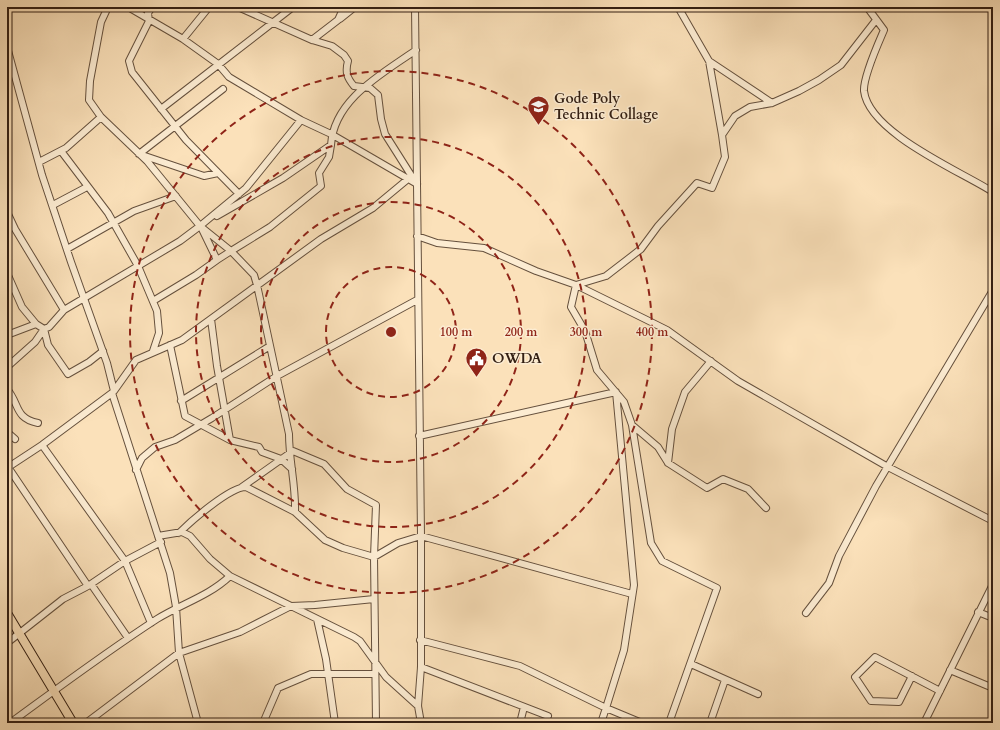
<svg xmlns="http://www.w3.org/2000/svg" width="1000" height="730" viewBox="0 0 1000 730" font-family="Cardo,serif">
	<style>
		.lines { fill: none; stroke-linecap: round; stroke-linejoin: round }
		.minor-casing { stroke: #65503d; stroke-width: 8 }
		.major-casing { stroke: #331f13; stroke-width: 10 }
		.minor { stroke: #fcecd2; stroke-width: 6 }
		.major { stroke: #fbe1ba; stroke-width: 8 }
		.ring { fill: none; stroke: #8f2418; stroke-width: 2; stroke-dasharray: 7 5 }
		.labels { text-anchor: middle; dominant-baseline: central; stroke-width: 3; stroke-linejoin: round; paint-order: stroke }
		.poi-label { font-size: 14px; font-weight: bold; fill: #331f13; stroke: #fcecd2; text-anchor: start }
		.centre { fill: #8f2418; stroke: #fcecd2; stroke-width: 2 }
		.ring-label { font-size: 12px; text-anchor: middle; font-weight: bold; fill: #8f2418; stroke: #fcecd2; stroke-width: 3; stroke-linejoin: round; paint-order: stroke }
	</style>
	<rect width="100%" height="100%" fill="#fbe1ba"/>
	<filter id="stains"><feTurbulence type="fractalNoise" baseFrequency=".005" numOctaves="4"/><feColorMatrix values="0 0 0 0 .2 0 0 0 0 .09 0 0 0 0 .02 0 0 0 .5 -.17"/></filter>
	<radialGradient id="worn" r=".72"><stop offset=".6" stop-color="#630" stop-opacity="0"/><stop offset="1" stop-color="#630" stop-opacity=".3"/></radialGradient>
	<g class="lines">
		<defs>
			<path id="minor" d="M 108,7 L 101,22 L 90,81 L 89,100 L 101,117 L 147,161 L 200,226 L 231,251 L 270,227 L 321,186 L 319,173 L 329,157 L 331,145
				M 128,7 L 183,39 L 218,64 L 229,77 L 301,120 L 331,134 L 417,184
				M 152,7 L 148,13 L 149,21 L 129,61 L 132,72 L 186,140 L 239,194
				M 238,7 L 312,40 L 332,46 L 344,55 L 348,61 C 345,72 347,78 354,86 L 370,88 L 378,95 L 381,119 L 385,134 L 416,183
				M 415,7 L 421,536 L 421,667 L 418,706 L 421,723
				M 678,7 L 709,61 L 722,135
				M 867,7 L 884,30 C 878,44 863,77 864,91 C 869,133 960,171 993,192
				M 340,19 L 355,7
				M 183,39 L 209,7
				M 312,40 L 338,20 L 344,7
				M 7,47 L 42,175 L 71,262 L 107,363 L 114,391 L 112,393 L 170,573 L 176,607 L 179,653 L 198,723
				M 709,61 L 772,103
				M 161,109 L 293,7
				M 61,151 L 108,213 L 138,266 L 157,311 L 159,333 L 153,351
				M 39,162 L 66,148 L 101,117
				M 218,173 L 204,176 L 139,154 L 223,89
				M 53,205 L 87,187
				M 7,212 L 15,229 L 64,310
				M 217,216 L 283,178 L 331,145 C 334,99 382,74 416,50
				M 417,236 L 437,243 L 484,248 L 536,271 L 576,285 L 647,320 L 667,330 L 738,381 L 888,467 L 993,521
				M 67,249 L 134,211 L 176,196
				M 217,260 L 231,251 L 254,275 L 257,285 L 289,434 C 289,461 296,486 295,512
				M 7,273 L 22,307 L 36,324
				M 153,301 L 196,275 L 217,260 L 201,227
				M 211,319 L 217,366 L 230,440 L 259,447 L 262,452 L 281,459 L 292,469
				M 7,335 L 36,324 L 44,329 L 49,327 L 64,310 L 180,241 L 200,226 L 246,188 L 301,120
				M 170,345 L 185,416 L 230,440
				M 7,367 L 35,342 L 44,329 L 48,345 L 68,374 L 89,362 L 103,351
				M 7,389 C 20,404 14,418 38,423
				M 114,391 L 136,360 L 182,340 L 321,239 L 373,208 L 408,179
				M 181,401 L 270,346
				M 632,425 L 651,543 L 662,561 L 717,588 L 669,723
				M 7,432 L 15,439
				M 419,436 L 616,392 L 634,585 L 624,650 L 606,708 L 520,666 L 420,640
				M 42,445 L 125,561 L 151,623
				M 668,463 L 672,429 L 685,392 L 711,361
				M 8,467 L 88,586
				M 7,468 L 42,445 L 112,393
				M 136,470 L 142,458 L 155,447 L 175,440 L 212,418 L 277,376 L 417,300
				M 242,487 L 293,451 L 324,464 L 347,489 L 376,505 L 374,557 L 376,723
				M 766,508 L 748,489 L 723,479 L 707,488 L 668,463 L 658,447 L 632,425 L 624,402 L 597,370 L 585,331 L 571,307 L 576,285 L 606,276 L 641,249 L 658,226 L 697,183 L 712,188 L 725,157 L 722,135 L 735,116 L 750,107 L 772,103 L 799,91 L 819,80 L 841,65 L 876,20
				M 179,533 C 191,521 230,487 246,487 L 295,512 L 325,540 L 343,548 L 374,557 L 398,543 L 421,536 L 632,594
				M 158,536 L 182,532 L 190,536 L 210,559 L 230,576 L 354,637 L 360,641 L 386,677 L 418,706
				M 91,584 L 128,638
				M 978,612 L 993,618
				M 806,613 L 829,583 L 839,556 L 876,486 L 993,290
				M 317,619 L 326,659 L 335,723
				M 7,643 L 63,599 L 88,586 L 125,561 L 161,542
				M 691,664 L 758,694
				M 421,667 L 548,716
				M 950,670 L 993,688
				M 912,676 L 899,702 L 871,701 L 855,677 L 875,657 L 940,691
				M 10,723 C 58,688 106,652 157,619 C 181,604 209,596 230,576
				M 86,723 L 179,653 L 240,632 L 291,606 L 315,605 L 374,599
				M 244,723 L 247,723
				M 263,723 L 278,688 L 311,674 L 375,674
				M 520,723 L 524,707
				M 601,723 L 606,708 L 642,723
				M 710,723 L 725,680
				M 924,723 L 993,584"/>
			<path id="major" d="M 7,613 L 73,723"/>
		</defs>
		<use href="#minor" class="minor-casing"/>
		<use href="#major" class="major-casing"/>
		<use href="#minor" class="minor"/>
		<use href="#major" class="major"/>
	</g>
	<g class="ring">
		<circle cx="391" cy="332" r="65"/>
		<circle cx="391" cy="332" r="130"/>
		<circle cx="391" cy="332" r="195"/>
		<circle cx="391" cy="332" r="261"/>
	</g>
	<defs>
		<symbol id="school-pin" viewBox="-11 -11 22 30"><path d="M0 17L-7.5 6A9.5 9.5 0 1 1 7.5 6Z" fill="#8f2418" stroke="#fcecd2"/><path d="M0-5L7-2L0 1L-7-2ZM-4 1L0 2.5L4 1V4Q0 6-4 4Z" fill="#fff"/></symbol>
		<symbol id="civic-pin" viewBox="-11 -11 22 30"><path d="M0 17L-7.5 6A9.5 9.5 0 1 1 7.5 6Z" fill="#8f2418" stroke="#fcecd2"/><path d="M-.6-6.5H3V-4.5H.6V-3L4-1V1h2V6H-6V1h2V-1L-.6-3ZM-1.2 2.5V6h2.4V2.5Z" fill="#fff"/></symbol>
	</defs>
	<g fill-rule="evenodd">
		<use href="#school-pin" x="526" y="94" width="25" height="34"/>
		<use href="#civic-pin" x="464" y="346" width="25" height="34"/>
	</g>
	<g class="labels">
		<g class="poi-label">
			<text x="554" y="98">Gode Poly<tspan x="554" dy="16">Technic Collage</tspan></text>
			<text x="492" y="358">OWDA</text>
		</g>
	</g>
	<circle cx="391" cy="332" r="6" class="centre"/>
	<g class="ring-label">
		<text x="456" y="336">100 m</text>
		<text x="521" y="336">200 m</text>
		<text x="586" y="336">300 m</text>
		<text x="652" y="336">400 m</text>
	</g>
	<rect width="1000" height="730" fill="none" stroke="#fbe1ba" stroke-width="24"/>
	<rect x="8" y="8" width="984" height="714" fill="none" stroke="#331f13" stroke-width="2"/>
	<rect x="12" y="12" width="976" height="706" fill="none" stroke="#331f13"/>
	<rect width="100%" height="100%" filter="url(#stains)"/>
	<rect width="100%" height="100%" fill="url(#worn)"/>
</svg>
